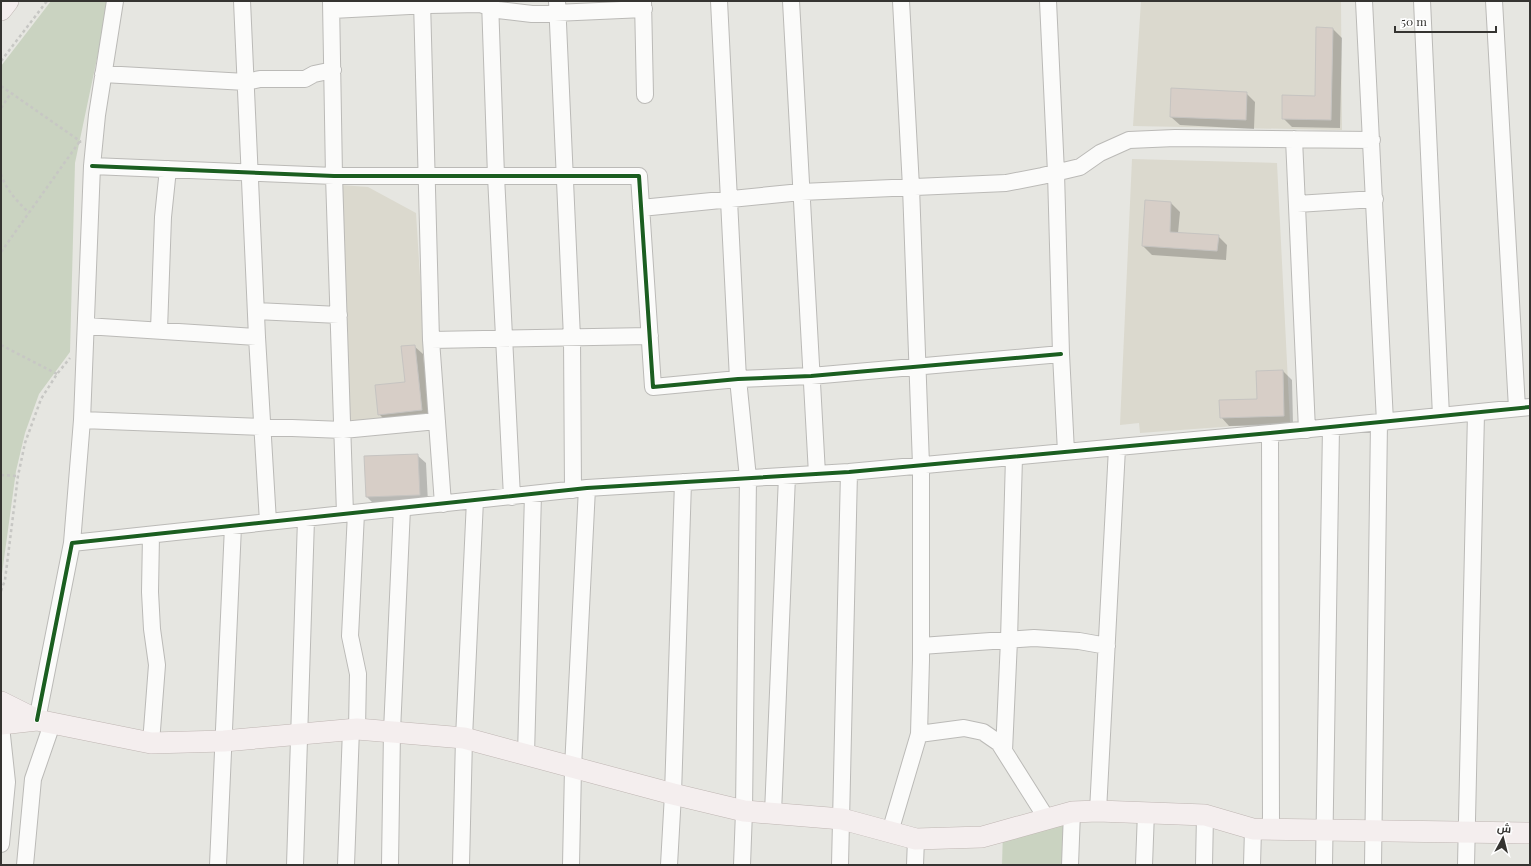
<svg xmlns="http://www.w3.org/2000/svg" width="1531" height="866" viewBox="0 0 1531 866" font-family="'Playfair Display',Cairo,serif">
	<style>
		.built { fill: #dbd9ce }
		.green { fill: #cad3c1 }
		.shadow { fill: #0003 }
		.building { fill: #d7cec7; stroke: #c6c4c1 }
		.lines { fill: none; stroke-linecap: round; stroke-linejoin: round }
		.minor-casing { stroke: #bbbab7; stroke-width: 18 }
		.major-casing { stroke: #bfb6b3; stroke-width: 22 }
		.path { stroke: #c7c7c4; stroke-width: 2.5; stroke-dasharray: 3 3; stroke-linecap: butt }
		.minor { stroke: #fbfbfa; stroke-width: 16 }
		.major { stroke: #f4eeee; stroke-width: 21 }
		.cycleway-casing { stroke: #fff; stroke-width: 6 }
		.cycleway { stroke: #1b5e20; stroke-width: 4 }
	</style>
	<rect width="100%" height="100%" fill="#e6e6e1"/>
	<path class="built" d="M 1141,1 L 1341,1 L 1342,130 L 1133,126 Z
		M 1132,159 L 1277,163 L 1290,422 L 1140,433 L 1139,423 L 1120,425 Z
		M 341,185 L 368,187 L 416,213 L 429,419 L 353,424 L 349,421 Z"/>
	<path class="green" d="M 51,1 L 106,1 L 108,6 L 75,163 L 70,352 L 39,394 L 25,433 L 16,471 L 1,581 L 1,66 Z
		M 1072,812 L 1070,865 L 1002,865 L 1003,831 Z"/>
	<path class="shadow" d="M 1317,28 L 1333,29 L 1342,38 L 1340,128 L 1292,127 L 1283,118 L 1316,97 Z
		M 1246,93 L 1255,102 L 1254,129 L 1180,125 L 1171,117 Z
		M 1171,203 L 1180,212 L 1178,233 L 1218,236 L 1227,245 L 1226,260 L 1152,255 L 1143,246 Z
		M 414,346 L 423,354 L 430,419 L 388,423 L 379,414 L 406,383 Z
		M 1283,371 L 1292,380 L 1293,425 L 1229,426 L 1221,417 L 1258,400 Z
		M 417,455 L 426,463 L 428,503 L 376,506 L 367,497 L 365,457 Z"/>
	<path class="building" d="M 1316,27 L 1333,28 L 1331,120 L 1282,119 L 1282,95 L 1315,96 Z
		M 1171,88 L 1247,92 L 1246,120 L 1170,117 Z
		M 1145,200 L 1171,202 L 1170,232 L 1219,235 L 1217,251 L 1142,246 Z
		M 415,345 L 422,410 L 378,415 L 375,385 L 405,382 L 401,346 Z
		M 1283,370 L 1284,416 L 1220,418 L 1219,400 L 1257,399 L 1256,371 Z
		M 418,454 L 420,495 L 366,497 L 364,456 Z"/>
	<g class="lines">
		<defs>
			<path id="minor" d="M 242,1 L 257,337 L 268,522
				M 331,1 L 334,176 L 345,514
				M 422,1 L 431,340 L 443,504
				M 490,1 L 496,176 L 512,497
				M 557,1 L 572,338 L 573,490
				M 643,1 L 645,95
				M 719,1 L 738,379 L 748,478 L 744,811 L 742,865
				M 791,1 L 817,474
				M 1048,1 L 1056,173 L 1061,354 L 1066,452
				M 1364,1 L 1385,422
				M 1422,1 L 1441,416
				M 1494,1 L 1517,408
				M 332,10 L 429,5 L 480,4 L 498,10 L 532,14 L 644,9
				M 103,74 L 246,82 L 260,79 L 305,79 L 314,74 L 333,70
				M 1294,139 L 1307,430
				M 92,166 L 334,176 L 639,176 L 653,387 L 738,379 L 811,376 L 1061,354
				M 1297,204 L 1375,199
				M 641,208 L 801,192 L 1006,183 L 1042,176 L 1080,167 L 1100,153 L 1129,140 L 1175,138 L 1372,140
				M 256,311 L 339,315
				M 86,326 L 257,337
				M 159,330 L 163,217 L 168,169
				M 431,340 L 650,336
				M 82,420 L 343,430 L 437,421
				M 1270,433 L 1271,830
				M 356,513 L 350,636 L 358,674 L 357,729
				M 151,535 L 150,592 L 152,629 L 157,665 L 151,743
				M 72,543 L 82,420 L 92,166 L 97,115 L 115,1
				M 921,646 L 1034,638 L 1079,641 L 1107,646
				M 37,720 L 72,543 L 587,488 L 849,472 L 1270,433 L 1530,407
				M 1,726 L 7,782 L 1,844
				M 919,734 L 964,728 L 983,732 L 999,743 L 1047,819
				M 1004,751 L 1009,640 L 1014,457
				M 526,755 L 533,494
				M 1098,811 L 1117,448
				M 773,813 L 787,476
				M 890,832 L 919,734 L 921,660 L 921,465 L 911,187 L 901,1
				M 25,865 L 33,779 L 52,724
				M 218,865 L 233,526
				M 295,865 L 306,519
				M 346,865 L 351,729
				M 390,865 L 392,731 L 402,508
				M 461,865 L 464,738 L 475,500
				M 571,865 L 573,768 L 587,488
				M 669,865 L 673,794 L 683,482
				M 840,865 L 849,472
				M 915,865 L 916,839
				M 1070,865 L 1072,812
				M 1144,865 L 1146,812
				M 1204,865 L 1205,815
				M 1252,865 L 1253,829
				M 1324,865 L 1331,427
				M 1373,865 L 1379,422
				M 1466,865 L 1476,413"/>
			<path id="major" d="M 1,10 L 8,1
				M 1,702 L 37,720 L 151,743 L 224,741 L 357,729 L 464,738 L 673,794 L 744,811 L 842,819 L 916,839 L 982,837 L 1072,812 L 1098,811 L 1205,815 L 1253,829 L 1530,833
				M 1,724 L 37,720"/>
		</defs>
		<use href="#minor" class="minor-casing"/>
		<use href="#major" class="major-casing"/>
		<path class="path" d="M 1,61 L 47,1
			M 1,86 L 80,141 L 80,143
			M 1,108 L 11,93
			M 1,174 C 6,190 17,201 29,213
			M 1,252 L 80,141
			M 1,345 L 57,374
			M 1,475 L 18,476
			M 1,591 L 5,580 L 18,476 L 25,443 L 41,399 L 57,374 L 70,358"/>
		<use href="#minor" class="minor"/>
		<use href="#major" class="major"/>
		<defs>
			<path id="cycleway" d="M 92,166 L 334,176 L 639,176 L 653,387 L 738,379 L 811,376 L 1061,354
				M 37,720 L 72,543 L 587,488 L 849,472 L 1270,433 L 1530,407"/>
		</defs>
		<use href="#cycleway" class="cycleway-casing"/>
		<use href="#cycleway" class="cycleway"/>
	</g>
	<rect width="1531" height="866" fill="none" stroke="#353431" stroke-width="4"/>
	<g transform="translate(1503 838) rotate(7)" stroke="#ffffff" stroke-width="3" paint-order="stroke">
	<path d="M0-3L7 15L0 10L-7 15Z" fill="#353431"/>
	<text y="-6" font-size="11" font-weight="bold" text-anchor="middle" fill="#353431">ش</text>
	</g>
	<path d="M1395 26v6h101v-6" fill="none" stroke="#353431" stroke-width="2"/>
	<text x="1401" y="26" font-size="12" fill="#353431" stroke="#ffffff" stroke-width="3" paint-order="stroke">50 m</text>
</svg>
